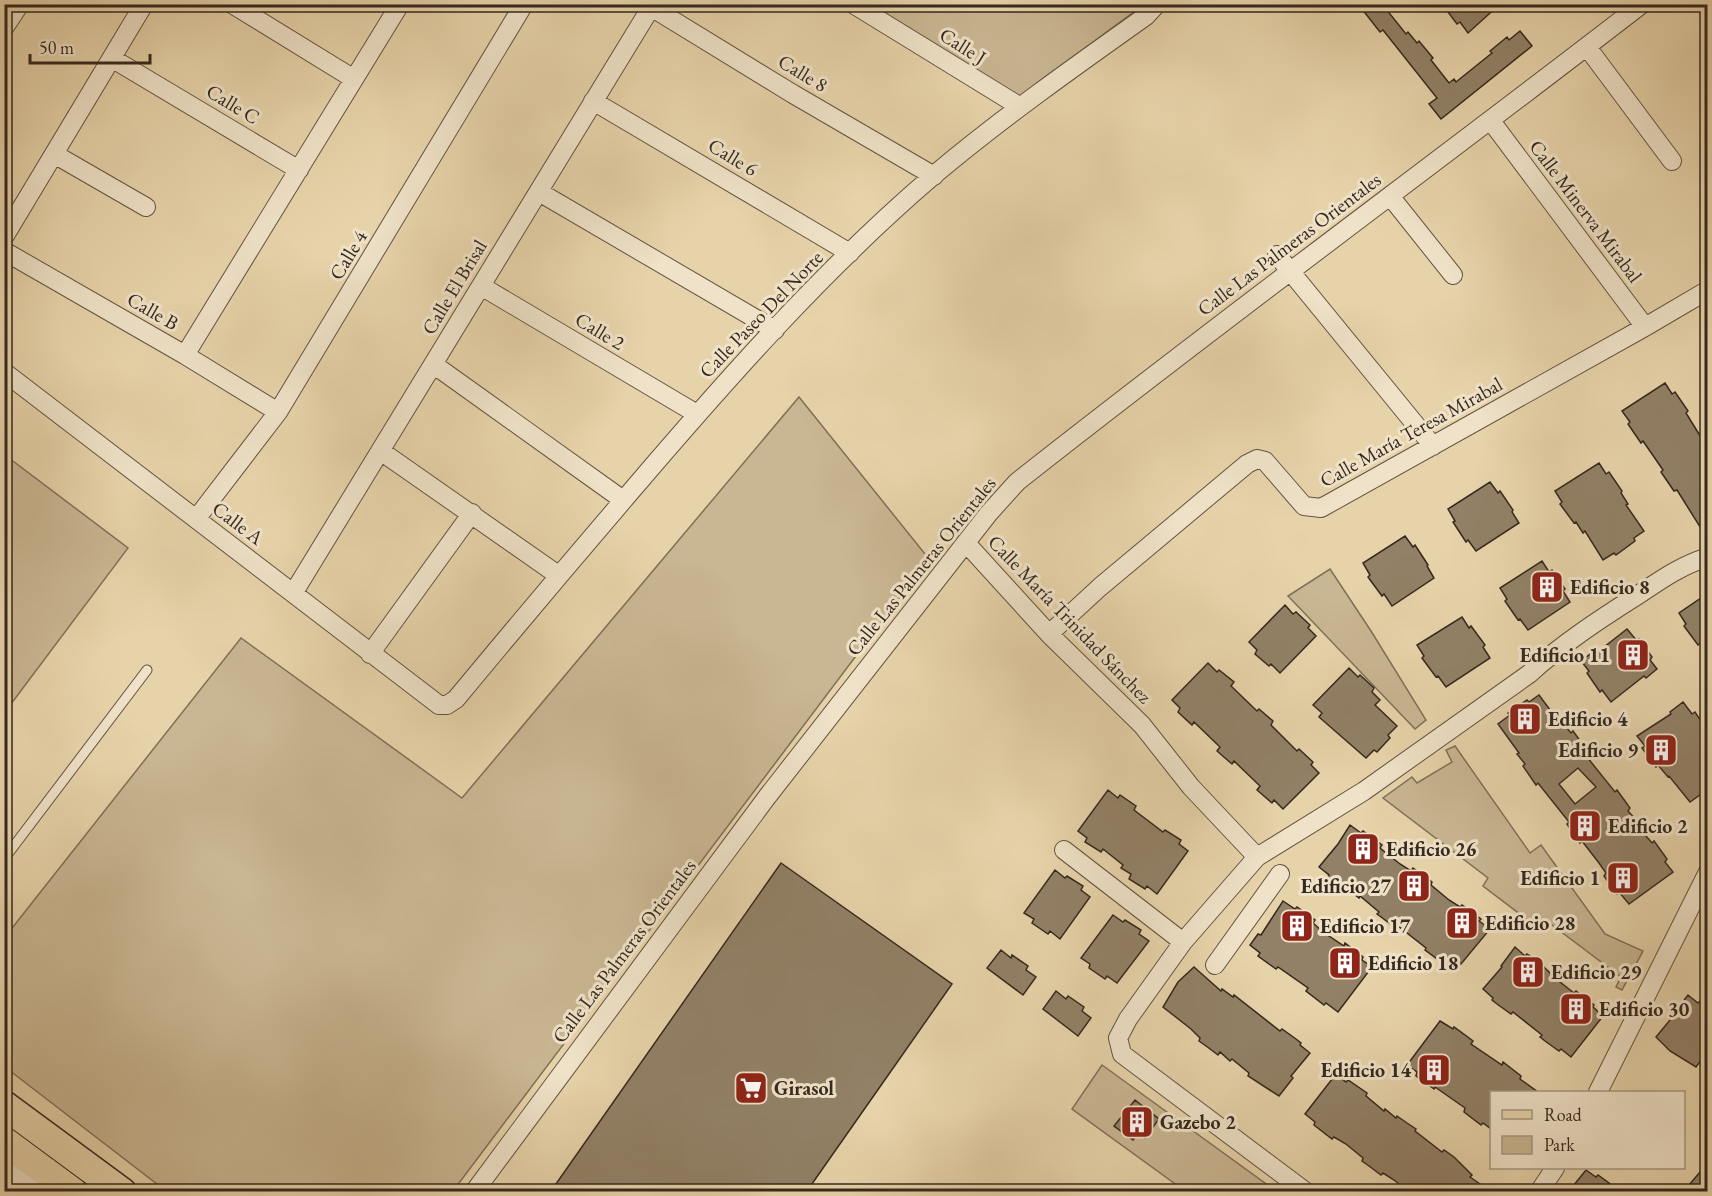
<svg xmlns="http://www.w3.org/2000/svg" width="1712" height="1196" viewBox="0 0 1712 1196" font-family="'EB Garamond',serif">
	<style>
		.green { fill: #c9b692; stroke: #7f7058; stroke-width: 1.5 }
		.building { fill: #928167; stroke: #35291e; stroke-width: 1.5; fill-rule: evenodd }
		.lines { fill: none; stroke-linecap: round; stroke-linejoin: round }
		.lane-casing { stroke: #625441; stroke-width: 11 }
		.street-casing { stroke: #625441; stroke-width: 20 }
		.secondary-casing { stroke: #35291e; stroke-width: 28 }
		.primary-casing { stroke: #35291e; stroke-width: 31 }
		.lane { stroke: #efe2c8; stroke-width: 9 }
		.street { stroke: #efe2c8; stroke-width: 18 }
		.secondary { stroke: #efe2c8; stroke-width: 26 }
		.primary { stroke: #e7d3aa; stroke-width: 28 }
		.labels { text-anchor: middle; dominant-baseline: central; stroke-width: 6; stroke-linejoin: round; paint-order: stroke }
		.street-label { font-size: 20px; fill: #35291e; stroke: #efe2c8 }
		.poi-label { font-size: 20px; font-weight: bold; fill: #35291e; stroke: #efe2c8; text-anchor: start }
	</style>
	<rect width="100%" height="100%" fill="#e7d3aa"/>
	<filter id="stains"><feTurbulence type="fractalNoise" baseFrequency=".00333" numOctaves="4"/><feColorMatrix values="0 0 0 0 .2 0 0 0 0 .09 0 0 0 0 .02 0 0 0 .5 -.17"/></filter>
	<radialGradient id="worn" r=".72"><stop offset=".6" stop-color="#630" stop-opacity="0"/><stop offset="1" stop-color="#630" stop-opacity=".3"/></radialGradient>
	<path class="green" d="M 869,5 L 1143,5 L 1019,97 Z
		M 799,397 L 929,559 L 453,1191 L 166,1191 L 5,1067 L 5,937 L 241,638 L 462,798 Z
		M 5,455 L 128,548 L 5,712 L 4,712 Z
		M 1330,569 L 1371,631 L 1426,720 L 1415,729 L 1288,596 Z
		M 1455,746 L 1530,853 L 1541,845 L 1605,934 L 1643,951 L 1622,990 L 1616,987 L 1621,977 L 1548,922 L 1542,931 L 1483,886 L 1488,878 L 1383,798 L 1412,777 L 1417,783 L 1452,762 L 1446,750 Z
		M 1102,1065 L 1276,1191 L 1185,1191 L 1072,1109 Z"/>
	<path class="building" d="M 1358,4 L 1382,4 L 1406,34 L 1408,32 L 1417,43 L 1419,41 L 1433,58 L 1431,60 L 1449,83 L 1454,79 L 1456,82 L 1492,53 L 1490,51 L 1507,37 L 1509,40 L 1520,31 L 1532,46 L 1441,119 L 1429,104 L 1437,98 L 1383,30 L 1380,32 Z
		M 1442,4 L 1500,4 L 1468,33 L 1460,22 L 1457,24 Z
		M 1665,383 L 1672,394 L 1675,392 L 1688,411 L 1686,413 L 1707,447 L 1707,538 L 1677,490 L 1674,491 L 1661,472 L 1663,470 L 1643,441 L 1641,443 L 1628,424 L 1630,422 L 1622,411 Z
		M 1599,463 L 1606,474 L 1609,472 L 1622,491 L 1621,493 L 1628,504 L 1626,505 L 1644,531 L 1634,538 L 1635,541 L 1616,555 L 1614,553 L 1603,560 L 1585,531 L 1583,533 L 1576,522 L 1574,523 L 1560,504 L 1562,502 L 1555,491 Z
		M 1490,482 L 1498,493 L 1500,491 L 1513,510 L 1512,512 L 1519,523 L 1476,551 L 1468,540 L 1466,542 L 1453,522 L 1455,521 L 1448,509 Z
		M 1405,536 L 1413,547 L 1415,545 L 1428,565 L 1427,566 L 1434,578 L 1392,606 L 1384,594 L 1382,596 L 1368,577 L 1370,575 L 1363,563 Z
		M 1542,561 L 1549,572 L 1552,570 L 1565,589 L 1563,591 L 1570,602 L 1528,630 L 1520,619 L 1518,620 L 1505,601 L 1507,599 L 1500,588 Z
		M 1707,594 L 1707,638 L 1698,645 L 1684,626 L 1686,624 L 1679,613 Z
		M 1285,605 L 1293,614 L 1296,612 L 1310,625 L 1308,628 L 1316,636 L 1280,673 L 1271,664 L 1269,666 L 1255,654 L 1257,650 L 1249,642 Z
		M 1462,617 L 1469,628 L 1471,626 L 1485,645 L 1483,647 L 1490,658 L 1446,687 L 1438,676 L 1436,677 L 1422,658 L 1424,656 L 1417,645 Z
		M 1627,629 L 1637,641 L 1639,639 L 1652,657 L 1650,660 L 1657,669 L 1646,678 L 1644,676 L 1611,702 L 1602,690 L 1600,692 L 1587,673 L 1589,671 L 1581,661 L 1593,652 L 1595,654 Z
		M 1208,663 L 1217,672 L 1219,670 L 1234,682 L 1231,686 L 1257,711 L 1259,709 L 1273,721 L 1271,725 L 1297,751 L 1299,749 L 1313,762 L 1311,765 L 1319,773 L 1283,809 L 1274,800 L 1272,803 L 1257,790 L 1260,786 L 1234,761 L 1232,764 L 1217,751 L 1220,747 L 1194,722 L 1192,725 L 1178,712 L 1180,708 L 1172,700 Z
		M 1349,668 L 1358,677 L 1360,675 L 1374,688 L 1372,692 L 1380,700 L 1375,705 L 1397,726 L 1388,735 L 1390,738 L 1377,752 L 1374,750 L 1366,758 L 1319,717 L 1322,713 L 1313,705 Z
		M 1539,695 L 1559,722 L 1561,721 L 1571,733 L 1573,731 L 1586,749 L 1584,752 L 1591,762 L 1615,792 L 1617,790 L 1630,808 L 1628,811 L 1636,820 L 1634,822 L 1652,843 L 1654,841 L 1667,859 L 1665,862 L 1673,872 L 1629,904 L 1619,892 L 1617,894 L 1604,876 L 1606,873 L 1599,863 L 1582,841 L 1580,843 L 1567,824 L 1569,822 L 1538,783 L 1536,785 L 1523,766 L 1525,764 L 1517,754 L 1519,753 L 1498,724 L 1510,715 L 1508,713 L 1527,700 L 1529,702 ZM 1578,768 L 1596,787 L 1575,804 L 1559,784 Z
		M 1683,702 L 1692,714 L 1695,712 L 1707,730 L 1707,802 L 1700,795 L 1690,802 L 1669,776 L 1668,777 L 1658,765 L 1656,767 L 1642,748 L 1645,746 L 1637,736 L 1671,714 L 1670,712 Z
		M 1108,790 L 1118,798 L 1120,795 L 1136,806 L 1134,810 L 1163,832 L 1165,830 L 1181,840 L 1179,844 L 1188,851 L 1157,894 L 1147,886 L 1145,889 L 1129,879 L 1131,874 L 1121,868 L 1123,865 L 1103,849 L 1101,852 L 1085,842 L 1087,838 L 1078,831 Z
		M 1350,825 L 1361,833 L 1363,831 L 1382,845 L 1380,848 L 1400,864 L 1411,871 L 1413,868 L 1427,878 L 1432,882 L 1431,885 L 1449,900 L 1460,907 L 1462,905 L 1481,919 L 1479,921 L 1490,929 L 1456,970 L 1445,962 L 1444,964 L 1425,950 L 1426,948 L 1398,926 L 1396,928 L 1377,914 L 1379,912 L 1360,896 L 1359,898 L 1348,889 L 1346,892 L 1334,883 L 1327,878 L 1329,875 L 1319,867 L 1338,844 Z
		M 781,863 L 952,984 L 807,1191 L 551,1191 Z
		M 1055,870 L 1065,878 L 1067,876 L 1083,886 L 1081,890 L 1090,897 L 1060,939 L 1050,931 L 1048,934 L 1032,923 L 1034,919 L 1024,913 Z
		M 1283,901 L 1295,909 L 1297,907 L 1315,920 L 1313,923 L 1323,932 L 1344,946 L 1345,943 L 1363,957 L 1362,960 L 1372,967 L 1338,1012 L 1326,1003 L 1324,1005 L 1306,991 L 1308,988 L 1278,967 L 1276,969 L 1258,956 L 1260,953 L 1250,945 L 1258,934 L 1261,935 Z
		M 1113,915 L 1123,922 L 1125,920 L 1141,930 L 1139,934 L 1149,941 L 1117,983 L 1107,976 L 1105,979 L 1089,968 L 1090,964 L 1081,958 Z
		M 1515,947 L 1525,956 L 1527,954 L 1539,962 L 1555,978 L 1574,993 L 1576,991 L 1589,1001 L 1594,1005 L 1593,1007 L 1603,1016 L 1571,1057 L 1561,1049 L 1559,1051 L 1545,1041 L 1540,1037 L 1542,1035 L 1513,1012 L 1511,1014 L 1497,1004 L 1492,1000 L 1493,998 L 1483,989 L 1502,967 L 1501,966 Z
		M 1001,950 L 1011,958 L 1012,955 L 1028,966 L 1026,970 L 1036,977 L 1023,995 L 987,968 Z
		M 1194,967 L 1221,991 L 1222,989 L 1233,997 L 1234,995 L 1280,1031 L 1282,1029 L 1296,1039 L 1301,1043 L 1300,1045 L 1310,1053 L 1291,1076 L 1293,1078 L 1279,1096 L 1248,1076 L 1249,1073 L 1232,1059 L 1230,1061 L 1220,1052 L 1218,1055 L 1206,1046 L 1199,1041 L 1200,1038 L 1191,1029 L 1163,1007 L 1178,982 Z
		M 1056,991 L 1066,999 L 1068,996 L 1084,1007 L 1082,1011 L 1091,1018 L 1078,1036 L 1043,1009 Z
		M 1688,995 L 1698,1003 L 1700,1001 L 1707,1006 L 1707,1052 L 1696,1067 L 1670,1051 L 1656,1037 L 1675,1014 L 1674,1013 Z
		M 1440,1021 L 1453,1029 L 1454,1027 L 1473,1041 L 1471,1044 L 1502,1065 L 1503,1062 L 1521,1076 L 1520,1079 L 1538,1092 L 1491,1092 L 1491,1129 L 1483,1123 L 1481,1125 L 1464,1112 L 1465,1108 L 1435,1087 L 1434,1089 L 1416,1076 L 1417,1072 L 1407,1065 Z
		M 1336,1074 L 1346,1082 L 1348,1080 L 1367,1093 L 1366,1096 L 1384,1111 L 1385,1109 L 1396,1118 L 1397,1116 L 1407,1123 L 1416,1129 L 1415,1131 L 1442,1152 L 1444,1150 L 1454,1157 L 1472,1175 L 1470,1177 L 1490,1191 L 1408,1191 L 1394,1180 L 1383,1173 L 1381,1175 L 1369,1166 L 1362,1161 L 1363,1158 L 1346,1144 L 1334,1137 L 1332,1139 L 1314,1125 L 1315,1122 L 1305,1114 Z
		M 1135,1100 L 1159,1119 L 1145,1138 L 1138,1133 L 1133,1140 L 1114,1126 Z
		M 1707,1164 L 1707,1191 L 1696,1191 L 1689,1185 Z
		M 1586,1170 L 1596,1177 L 1598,1175 L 1620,1191 L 1569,1191 Z"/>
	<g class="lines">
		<defs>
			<path id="lane" d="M 4,859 L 147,670"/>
			<path id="street" d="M 232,4 L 354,79
				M 853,4 L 1019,106
				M 651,7 L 793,94 L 934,176
				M 4,28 L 20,4
				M 1587,47 L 1672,161
				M 113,59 L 299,170
				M 593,101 L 850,253
				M 1491,121 L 1645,327
				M 54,154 L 146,207
				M 539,192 L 775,330
				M 1390,196 L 1453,275
				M 4,237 L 144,4
				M 4,251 L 185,355 L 278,412
				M 1277,255 L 1433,446
				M 481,286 L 697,414
				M 185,355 L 400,4
				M 433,364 L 623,500
				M 4,372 L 439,705 L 447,705 L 456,699 C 514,629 573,559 633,489 C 727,379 824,269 934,175 C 1002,118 1074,67 1146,16 L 1157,4
				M 382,452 L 558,575
				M 196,519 L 278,412 L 524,4
				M 966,543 L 1049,634 L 1142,725 L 1191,787 L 1257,857
				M 294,592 L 653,4
				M 1049,634 L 1100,587 L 1247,464 L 1257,459 L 1265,461 L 1304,506 L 1321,508 L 1645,327 L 1708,290
				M 370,654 L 472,513
				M 1064,850 L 1183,942
				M 1215,965 L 1280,874
				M 1598,1092 L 1708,872
				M 474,1192 L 767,797 L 989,513 L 1017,482 C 1223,319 1435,164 1642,4
				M 1306,1192 L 1122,1054 L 1118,1038 L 1128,1019 L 1183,942 L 1257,857 L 1364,791 L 1529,674 C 1562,644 1600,619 1638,595 C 1662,579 1680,566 1708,557
				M 1539,1192 L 1555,1168"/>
			<path id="secondary" d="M 4,1167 L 38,1192"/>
			<path id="primary" d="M 4,1105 L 122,1192
				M 4,1141 L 73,1192"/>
		</defs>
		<use href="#lane" class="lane-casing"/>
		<use href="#street" class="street-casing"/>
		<use href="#secondary" class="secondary-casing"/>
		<use href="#primary" class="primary-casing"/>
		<use href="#lane" class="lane"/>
		<use href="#street" class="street"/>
		<use href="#secondary" class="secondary"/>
		<use href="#primary" class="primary"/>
	</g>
	<defs>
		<symbol id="building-square" viewBox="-11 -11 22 22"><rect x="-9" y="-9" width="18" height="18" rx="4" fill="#8f2418" stroke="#efe2c8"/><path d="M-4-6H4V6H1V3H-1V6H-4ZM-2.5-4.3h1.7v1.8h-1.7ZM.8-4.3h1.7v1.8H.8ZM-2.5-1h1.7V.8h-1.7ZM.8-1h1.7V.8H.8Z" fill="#fff"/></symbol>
		<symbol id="supermarket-square" viewBox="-11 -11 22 22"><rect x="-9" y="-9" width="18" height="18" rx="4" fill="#8f2418" stroke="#efe2c8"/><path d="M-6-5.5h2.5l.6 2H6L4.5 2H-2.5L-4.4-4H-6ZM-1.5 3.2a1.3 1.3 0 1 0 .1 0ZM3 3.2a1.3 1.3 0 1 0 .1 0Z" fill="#fff"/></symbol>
	</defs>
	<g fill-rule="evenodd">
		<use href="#building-square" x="1528" y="568" width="38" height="38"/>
		<use href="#building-square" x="1614" y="636" width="38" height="38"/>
		<use href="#building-square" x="1506" y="700" width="38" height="38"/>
		<use href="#building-square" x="1642" y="731" width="38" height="38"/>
		<use href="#building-square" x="1566" y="807" width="38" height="38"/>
		<use href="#building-square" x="1344" y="830" width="38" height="38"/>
		<use href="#building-square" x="1604" y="859" width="38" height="38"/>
		<use href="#building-square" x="1395" y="867" width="38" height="38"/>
		<use href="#building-square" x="1443" y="904" width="38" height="38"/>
		<use href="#building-square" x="1278" y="907" width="38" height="38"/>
		<use href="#building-square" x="1326" y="944" width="38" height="38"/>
		<use href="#building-square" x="1509" y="953" width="38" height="38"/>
		<use href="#building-square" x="1557" y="990" width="38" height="38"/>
		<use href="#building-square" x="1415" y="1051" width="38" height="38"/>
		<use href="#supermarket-square" x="732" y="1069" width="38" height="38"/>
		<use href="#building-square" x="1118" y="1103" width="38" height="38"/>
	</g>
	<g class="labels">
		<g class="street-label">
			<text transform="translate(963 46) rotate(32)">Calle J</text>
			<text transform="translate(803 73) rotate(31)">Calle 8</text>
			<text transform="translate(233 104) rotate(31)">Calle C</text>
			<text transform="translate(733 157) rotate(31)">Calle 6</text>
			<text transform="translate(1586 211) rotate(53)">Calle Minerva Mirabal</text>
			<text transform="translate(1289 244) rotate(-37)">Calle Las Palmeras Orientales</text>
			<text transform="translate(348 255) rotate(-59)">Calle 4</text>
			<text transform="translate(454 287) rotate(-59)">Calle El Brisal</text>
			<text transform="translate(153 311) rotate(30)">Calle B</text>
			<text transform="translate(761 314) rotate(-46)">Calle Paseo Del Norte</text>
			<text transform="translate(600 331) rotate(31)">Calle 2</text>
			<text transform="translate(1411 432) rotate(-29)">Calle María Teresa Mirabal</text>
			<text transform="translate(238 523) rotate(37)">Calle A</text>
			<text transform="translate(921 566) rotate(-51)">Calle Las Palmeras Orientales</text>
			<text transform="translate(1070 619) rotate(46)">Calle María Trinidad Sánchez</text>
			<text transform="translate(624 951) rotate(-53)">Calle Las Palmeras Orientales</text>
		</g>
		<g class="poi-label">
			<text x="1570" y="587">Edificio 8</text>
			<text x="1610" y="655" text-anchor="end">Edificio 11</text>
			<text x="1548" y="719">Edificio 4</text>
			<text x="1638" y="750" text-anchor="end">Edificio 9</text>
			<text x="1608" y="826">Edificio 2</text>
			<text x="1386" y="849">Edificio 26</text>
			<text x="1600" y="878" text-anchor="end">Edificio 1</text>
			<text x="1391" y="886" text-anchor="end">Edificio 27</text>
			<text x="1485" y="923">Edificio 28</text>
			<text x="1320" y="926">Edificio 17</text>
			<text x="1368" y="963">Edificio 18</text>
			<text x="1551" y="972">Edificio 29</text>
			<text x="1599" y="1009">Edificio 30</text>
			<text x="1411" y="1070" text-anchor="end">Edificio 14</text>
			<text x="774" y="1088">Girasol</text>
			<text x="1160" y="1122">Gazebo 2</text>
		</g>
	</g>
	<rect width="1712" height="1196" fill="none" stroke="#e7d3aa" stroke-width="24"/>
	<rect x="6" y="6" width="1700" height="1184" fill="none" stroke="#35291e" stroke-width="3"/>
	<rect x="12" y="12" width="1688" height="1172" fill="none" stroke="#35291e" stroke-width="1.5"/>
	<rect x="1490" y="1091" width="195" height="78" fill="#efe2c8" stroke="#a59884" stroke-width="1.5"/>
	<rect x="1502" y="1110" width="30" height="9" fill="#e7d3aa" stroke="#a59884" stroke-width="1.5"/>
	<text x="1544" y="1121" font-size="18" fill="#35291e">Road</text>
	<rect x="1502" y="1136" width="30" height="18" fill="#c9b692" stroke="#a59884" stroke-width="1.5"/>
	<text x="1544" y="1151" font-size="18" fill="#35291e">Park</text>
	<path d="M30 54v9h120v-9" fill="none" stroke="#35291e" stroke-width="3"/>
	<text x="39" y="54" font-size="18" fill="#35291e" stroke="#efe2c8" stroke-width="4.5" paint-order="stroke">50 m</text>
	<rect width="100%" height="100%" filter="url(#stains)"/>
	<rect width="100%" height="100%" fill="url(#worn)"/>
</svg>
